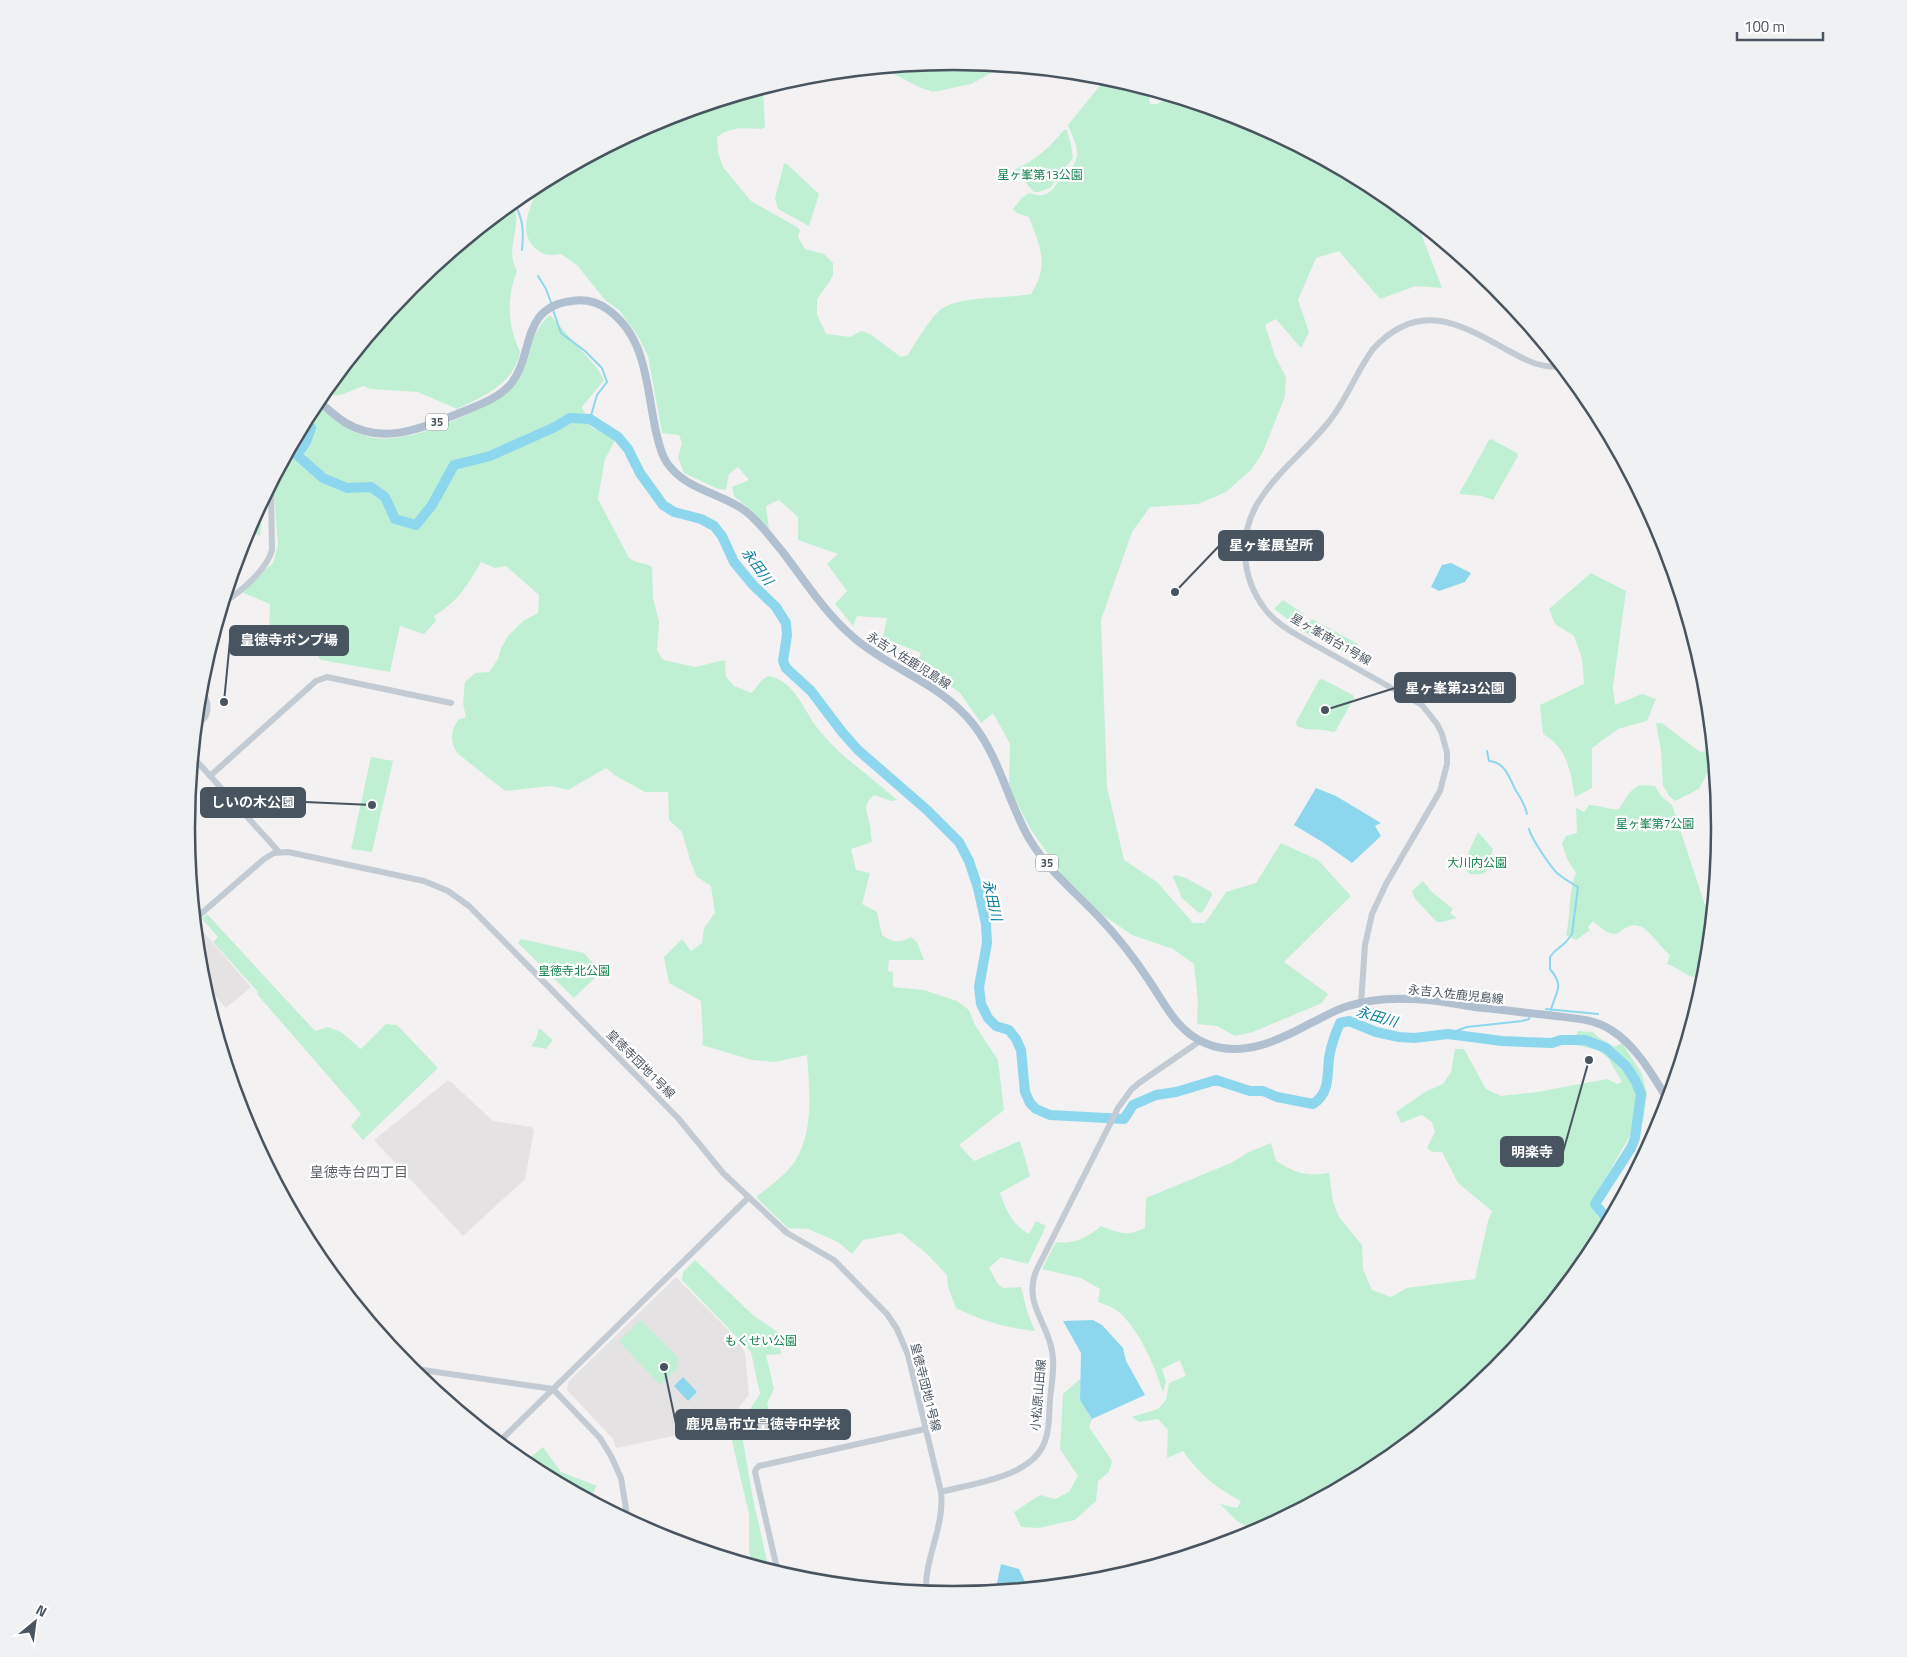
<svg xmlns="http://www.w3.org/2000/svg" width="1907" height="1657" viewBox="0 0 1907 1657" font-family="'Titillium Web','Noto Sans JP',sans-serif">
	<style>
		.education { fill: #e4e2e3 }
		.green { fill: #c0f0d4 }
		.water { fill: #8dd7ee }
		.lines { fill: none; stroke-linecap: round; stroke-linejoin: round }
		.stream { stroke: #8dd7ee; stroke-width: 2 }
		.river { stroke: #8dd7ee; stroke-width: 10 }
		.tertiary { stroke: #c2cbd3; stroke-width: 6 }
		.primary { stroke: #b1c0d0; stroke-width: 8 }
		.labels { text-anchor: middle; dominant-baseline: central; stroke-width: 4.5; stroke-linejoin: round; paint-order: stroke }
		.shield { fill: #fff; stroke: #7f878f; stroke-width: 1 }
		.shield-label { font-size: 11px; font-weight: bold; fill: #48545f }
		.park-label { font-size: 12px; fill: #16834f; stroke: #fff }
		.street-label { font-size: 12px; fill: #48545f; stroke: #fff }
		.water-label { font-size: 14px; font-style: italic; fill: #0b7ea0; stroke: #fff }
		.neighbourhood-label { font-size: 14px; fill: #5d6166; stroke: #fff }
		.rim { fill: none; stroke: #48545f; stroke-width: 2.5 }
		.leader { fill: none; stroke: #48545f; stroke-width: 2 }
		.callout-dot { fill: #48545f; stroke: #fff; stroke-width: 2 }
		.callout { fill: #48545f; stroke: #48545f; stroke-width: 2 }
		.callout-label { font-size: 14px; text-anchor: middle; font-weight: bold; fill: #fff }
	</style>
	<rect width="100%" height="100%" fill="#f3f1f1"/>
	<path class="education" d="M 199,927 L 251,987 L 226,1008 L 202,981 L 196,929 Z
		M 447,1081 L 450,1081 L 493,1121 L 532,1127 L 534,1131 L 525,1179 L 463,1236 L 374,1140 Z
		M 676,1277 L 732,1334 L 745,1352 L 749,1395 L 733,1415 L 721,1426 L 616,1448 L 613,1439 L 567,1390 L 569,1381 Z"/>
	<path class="green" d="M 954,61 L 1004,66 L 971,84 L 933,92 L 919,87 L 882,68 Z
		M 1107,77 L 1148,90 L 1150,104 L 1157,104 C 1162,100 1169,102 1173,97 L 1247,120 L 1380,191 L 1416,220 L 1442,288 L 1416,286 L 1380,299 L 1339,251 L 1316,258 L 1298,300 L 1309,332 L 1301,348 L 1276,319 L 1265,325 L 1275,356 L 1286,377 L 1285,396 L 1263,452 L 1251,470 L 1226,492 L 1198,504 L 1150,507 L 1132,532 L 1101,620 L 1107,787 L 1124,860 L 1157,882 L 1193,923 L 1205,923 L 1226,892 L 1256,883 L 1281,843 L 1318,860 L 1351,896 L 1284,962 L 1328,994 L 1322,1003 L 1253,1032 L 1235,1036 L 1217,1026 L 1197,1024 L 1198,1002 L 1194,964 L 1173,949 L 1132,935 L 1103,915 L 1063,875 L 1031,830 L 1009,787 L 1010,744 L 993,713 L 981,723 L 960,693 L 917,662 L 921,653 L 883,638 L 887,618 L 857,616 L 853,626 L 835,604 L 847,591 L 827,564 L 838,554 L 798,540 L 798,517 L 779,500 L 766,506 L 769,529 L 751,510 L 734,496 L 732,487 L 749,480 L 738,467 L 729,474 L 726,490 L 718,489 L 684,473 L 678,457 L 682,443 L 679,435 L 662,433 L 648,356 L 638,336 L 619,310 L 605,300 L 577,265 L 561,254 C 548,256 542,255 533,246 C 517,228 533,203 539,184 L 660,120 L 763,89 L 765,127 L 761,129 C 744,128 731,126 717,137 L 718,152 L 723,167 L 751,201 L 797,227 L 800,230 L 798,237 L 805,249 L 824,254 L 833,263 L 833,275 L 830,281 L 817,299 L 817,315 L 826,334 L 850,337 L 861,331 L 870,334 L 901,357 L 908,355 C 914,345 933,313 943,308 C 966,295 1004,299 1031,294 C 1050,264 1040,247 1029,217 L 1017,213 L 1013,209 L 1021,199 L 1029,193 C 1051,201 1052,187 1064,175 C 1070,168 1076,165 1077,155 C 1078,145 1071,134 1068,125 Z
		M 1064,130 L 1067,130 L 1071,145 L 1073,158 L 1050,188 L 1039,192 L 1034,192 L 1014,170 C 1036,160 1049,148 1064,130 Z
		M 784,164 L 787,164 L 819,194 L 809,226 L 778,209 L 775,198 Z
		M 512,203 C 525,226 503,246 517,271 C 506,300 508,325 520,352 C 513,385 485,395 457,409 L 418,392 L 370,389 L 364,386 C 352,389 335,402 325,391 L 411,286 Z
		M 550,315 L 597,368 L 604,380 L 582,407 L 591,427 L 616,439 L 605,459 L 598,499 L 629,558 C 637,564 645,562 652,567 L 653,598 L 659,622 L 657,650 L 663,660 L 695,667 L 725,660 L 726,677 L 734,686 L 752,693 L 761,681 L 768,676 C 795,680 804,712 819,730 C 841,758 871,776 897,800 L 891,801 L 874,795 C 862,806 867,811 870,825 C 871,831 871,837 872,842 L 851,849 L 856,870 L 870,873 L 862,904 L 877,912 L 882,935 C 893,942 899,944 911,937 L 917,942 L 924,960 L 889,960 L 888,971 L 893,972 L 893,987 L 924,990 L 957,1001 L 969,1010 L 975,1025 L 998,1060 L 1004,1110 L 959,1145 L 974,1161 L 1020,1141 L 1030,1176 L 1000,1193 C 1007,1212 1011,1223 1029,1234 L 1036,1221 L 1046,1226 L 1028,1264 L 1001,1257 L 989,1268 L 998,1284 L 1003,1288 L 1021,1287 L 1027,1311 L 1035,1331 C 1003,1327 985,1322 956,1308 L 948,1287 L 947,1275 L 926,1253 L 901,1233 L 863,1240 L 852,1254 L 838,1242 L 808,1229 L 788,1228 L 756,1197 C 770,1187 792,1170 799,1154 C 814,1123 809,1087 807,1055 L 775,1062 L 752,1060 L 702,1045 L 703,1039 L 701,1001 L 669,983 L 664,957 L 682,939 L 691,951 L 702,943 L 704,928 L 715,913 L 711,886 L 697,877 L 691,863 L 682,832 L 669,820 L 668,792 L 645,792 L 616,776 L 606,768 L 568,790 L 551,786 L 505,791 L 457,753 C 450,741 450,730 459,719 L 466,718 L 463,703 L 465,682 L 475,673 L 489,672 L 498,659 L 501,648 L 508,636 L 523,621 L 538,613 L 539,595 L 506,566 L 495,568 L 481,562 C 466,588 459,600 434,616 L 436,621 L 424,634 L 400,626 L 390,672 L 321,660 L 311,648 L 298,653 L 269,633 L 270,604 L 239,591 L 273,563 L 278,545 L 273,481 L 314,404 C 331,416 347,431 366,436 C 381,441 397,438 412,435 C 435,430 504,402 517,383 C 532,361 528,333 550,315 Z
		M 1491,439 L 1517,453 L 1518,456 L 1493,500 L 1482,496 L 1459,494 L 1489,440 Z
		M 264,499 L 260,536 L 247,530 Z
		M 1591,573 L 1626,591 L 1613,687 L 1615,705 L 1642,694 L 1656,699 L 1647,721 L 1618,729 L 1592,748 L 1592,788 L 1575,797 C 1570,772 1568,748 1543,734 L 1540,705 L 1584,684 L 1582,659 L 1574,636 L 1555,624 L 1549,609 Z
		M 1283,600 L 1304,614 L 1297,626 L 1274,609 Z
		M 1312,619 L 1358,644 L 1352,655 L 1304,632 Z
		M 1322,679 L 1353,695 L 1354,698 L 1335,732 C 1331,732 1327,730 1323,730 C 1313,729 1306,731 1297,726 L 1296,722 L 1319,680 Z
		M 1656,723 L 1662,723 L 1700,752 L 1708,751 L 1713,762 L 1699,789 L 1675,801 L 1670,797 L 1663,786 L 1661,751 Z
		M 371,757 L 393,761 L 372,852 L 351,849 Z
		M 1639,785 L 1655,786 L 1662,797 L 1672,805 L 1707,911 L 1713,910 L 1705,981 L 1701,978 C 1687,978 1680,968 1667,964 L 1670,955 C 1662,949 1649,930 1642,927 C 1626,920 1622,935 1613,934 C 1606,933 1599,926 1593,921 L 1588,927 L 1590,930 L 1576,940 L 1566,935 C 1571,914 1568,893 1576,873 L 1567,859 L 1562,844 L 1566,836 L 1577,833 L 1576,808 L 1584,812 L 1589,805 C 1600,805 1607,810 1619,809 L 1629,793 Z
		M 1478,832 L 1493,849 C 1488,868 1492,876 1470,874 L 1462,866 Z
		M 1175,875 L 1186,878 L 1211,892 L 1212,895 L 1203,912 L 1199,913 L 1182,898 L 1173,877 Z
		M 1423,881 L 1432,892 L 1453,909 L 1450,913 L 1457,918 L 1442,922 L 1437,922 L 1415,899 L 1412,891 Z
		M 207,914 L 315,1031 L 328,1027 L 341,1032 L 361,1049 L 386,1024 L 397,1025 L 438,1068 L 363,1140 L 351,1126 L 361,1114 L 257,994 L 258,992 L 213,942 L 218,937 L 202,919 Z
		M 521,939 L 584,953 L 601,972 L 574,998 L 518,943 Z
		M 539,1028 L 553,1040 L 546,1049 L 531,1046 L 536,1039 Z
		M 1578,1031 L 1593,1032 L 1598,1037 L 1615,1047 L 1622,1043 L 1642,1074 L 1647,1094 L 1643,1122 L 1628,1139 L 1591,1203 L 1597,1215 L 1607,1225 L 1591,1255 L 1496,1371 L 1380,1467 L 1257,1532 L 1237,1521 L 1220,1504 L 1237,1508 L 1241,1501 C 1217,1489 1199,1474 1183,1451 L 1167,1458 L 1168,1430 L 1158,1419 L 1139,1422 L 1132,1417 L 1158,1409 L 1166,1400 L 1169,1383 L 1186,1376 L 1180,1360 L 1162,1369 L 1166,1381 L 1163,1392 C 1154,1365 1141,1333 1120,1313 C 1114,1307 1106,1305 1098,1302 L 1100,1289 L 1081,1278 L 1042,1269 L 1056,1242 C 1074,1245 1088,1237 1101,1226 C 1120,1233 1126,1237 1145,1228 L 1146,1198 L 1231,1163 L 1247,1153 L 1271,1143 L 1276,1161 C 1298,1174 1304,1176 1329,1173 L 1333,1202 L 1339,1217 L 1362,1245 L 1363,1269 L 1372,1290 L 1391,1297 L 1407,1288 L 1475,1279 L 1488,1221 L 1492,1211 L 1458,1183 L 1442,1152 L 1432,1152 L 1427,1148 L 1435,1132 L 1432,1122 L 1422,1115 L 1401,1123 L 1396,1112 L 1425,1092 L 1443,1084 L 1451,1072 L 1455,1049 L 1464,1049 L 1486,1089 L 1501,1096 L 1537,1092 L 1607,1079 L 1618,1084 L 1622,1082 L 1608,1058 L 1598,1050 L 1575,1045 L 1574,1040 Z
		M 695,1260 L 754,1316 L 778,1332 L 781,1354 L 766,1355 L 774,1389 L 767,1404 L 771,1419 L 757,1421 L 747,1429 L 741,1423 L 760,1394 L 751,1352 L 682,1280 L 683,1272 Z
		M 641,1320 L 679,1358 L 676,1370 L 660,1385 L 619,1341 Z
		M 1081,1378 L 1080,1400 L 1092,1419 L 1089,1427 L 1112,1461 L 1109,1472 L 1098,1481 L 1096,1501 L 1075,1520 L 1039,1528 L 1021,1527 L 1014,1512 L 1040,1495 L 1055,1499 L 1069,1492 L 1078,1476 L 1060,1449 L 1063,1394 Z
		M 742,1435 L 753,1499 L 769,1570 L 753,1565 L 749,1551 L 749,1514 L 731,1437 Z
		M 543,1447 L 561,1472 L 597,1486 L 592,1494 L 566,1487 L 523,1463 Z"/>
	<path class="water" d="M 1451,563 L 1471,573 L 1465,582 L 1439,591 L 1431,587 L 1442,565 Z
		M 1316,788 L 1336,796 L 1381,823 L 1375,826 L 1381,836 L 1352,863 L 1324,843 L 1294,825 Z
		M 1093,1320 L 1102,1325 L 1123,1348 L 1126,1361 L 1145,1395 L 1092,1419 L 1080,1400 L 1081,1353 L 1063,1321 Z
		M 683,1377 L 697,1392 L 688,1401 L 674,1386 Z
		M 1001,1564 L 1019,1569 L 1025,1582 L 1025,1589 L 995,1592 Z"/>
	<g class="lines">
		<path class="stream" d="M 514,202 C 523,220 524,229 522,250
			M 538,276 L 546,289 L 552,305
			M 553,310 L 561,333 L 585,351 L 602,368 L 607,382 L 597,395 L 590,419
			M 1487,751 L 1489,761 C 1505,762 1509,777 1515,789 C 1520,797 1525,804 1527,814
			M 1529,829 C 1531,838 1550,866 1557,873 C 1563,878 1571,883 1578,887 L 1572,934 L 1566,942 L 1554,952 L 1550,957 L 1550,969 C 1565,987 1556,990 1551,1010
			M 1546,1009 L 1598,1014
			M 1448,1034 L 1467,1027 L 1522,1021 L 1529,1019 L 1530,1016"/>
		<path class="river" d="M 306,421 L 311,428 L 306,442 L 297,455 L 323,478 L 347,488 L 371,487 L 385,497 L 395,519 L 416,525 L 432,505 L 454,465 L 490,456 L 555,427 L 570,418 L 590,419 L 618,437 L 628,449 L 640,473 L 663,505 L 674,512 L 701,519 L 714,526 L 722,536 L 734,562 L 753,585 L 776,607 L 786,623 L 787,635 L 783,661 L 786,668 L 811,691 L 842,732 L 858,750 L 927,810 L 959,842 L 969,861 L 978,888 L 986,924 L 987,943 L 979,987 L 981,1004 L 988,1018 L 996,1026 L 1009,1030 L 1016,1039 L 1021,1050 L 1025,1092 L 1030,1103 L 1036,1109 L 1050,1115 L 1124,1119 L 1133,1105 L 1156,1095 L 1176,1092 L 1216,1080 L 1250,1091 L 1263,1091 L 1277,1097 L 1313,1104 C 1330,1093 1327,1076 1329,1058 C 1331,1046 1335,1034 1340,1023 L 1349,1021 L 1376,1032 L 1399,1037 L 1414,1038 L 1448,1034 L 1502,1041 L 1552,1043 L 1561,1040 L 1585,1040 L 1606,1048 L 1626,1066 L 1635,1080 L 1641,1094 L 1635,1138 L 1631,1148 L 1595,1204 L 1609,1221"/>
		<path class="tertiary" d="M 224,602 C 241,592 267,569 272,550 L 271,487
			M 197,724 C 214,715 207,699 200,684
			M 193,757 L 279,852
			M 210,776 L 316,681 L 327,677 L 451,703
			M 195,919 L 264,859 L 274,853 L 288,852 L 424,881 L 448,891 L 469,906 L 678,1118 L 723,1173 L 787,1233 L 834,1260 L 887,1314 L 897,1329 L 908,1355 L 941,1492 C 945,1527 924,1558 926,1593
			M 1361,1004 L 1365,945 L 1372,914 L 1386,884 L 1440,791 L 1447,764 L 1447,753 L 1442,734 L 1437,724 L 1422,705 L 1297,635 C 1285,628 1273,620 1265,609 C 1241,578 1238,534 1259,501 C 1277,472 1306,450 1327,424 C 1346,402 1356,372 1373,349 C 1420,298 1462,325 1511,352 C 1527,361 1543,369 1562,366
			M 409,1368 L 553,1389 L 600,1438 L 611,1456 L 621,1478 L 628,1521
			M 500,1444 L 503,1438 L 748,1198
			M 941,1492 C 974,1483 1033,1477 1045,1441 C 1050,1428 1049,1413 1050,1399 C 1052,1381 1056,1361 1050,1343 C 1042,1316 1025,1300 1036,1271 L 1118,1108 L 1131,1090 L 1139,1083 L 1200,1041
			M 778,1573 L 755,1472 L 756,1469 L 759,1466 L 925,1429"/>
		<path class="primary" d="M 317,400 C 327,408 336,417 346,423 C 384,446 425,427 462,412 C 479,405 497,399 510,385 C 535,356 519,307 572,301 C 584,299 597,302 607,309 C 649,338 646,392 657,436 C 660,448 663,460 672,469 C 690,490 722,494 744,510 C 759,521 770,537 782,551 C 804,580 825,613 853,637 C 891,670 941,683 973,724 C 1000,758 1008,803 1030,840 C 1048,870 1075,892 1098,916 C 1117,936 1135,959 1150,982 C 1166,1006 1178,1032 1205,1043 C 1241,1059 1280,1040 1311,1023 C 1322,1018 1333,1011 1345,1007 C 1364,1001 1389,998 1409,999 C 1434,999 1459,1005 1483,1008 C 1505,1010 1526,1013 1548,1015 C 1569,1018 1593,1018 1611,1030 C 1637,1046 1653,1076 1669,1102"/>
	</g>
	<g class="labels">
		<g class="shield">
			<rect x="426" y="413.5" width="22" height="17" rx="4"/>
			<rect x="1036" y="854.5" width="22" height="17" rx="4"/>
		</g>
		<g class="shield-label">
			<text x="437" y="422">35</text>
			<text x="1047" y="863">35</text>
		</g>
		<g class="park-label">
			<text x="1040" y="174">星ヶ峯第13公園</text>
			<text x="1655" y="823">星ヶ峯第7公園</text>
			<text x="1477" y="862">大川内公園</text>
			<text x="574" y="970">皇徳寺北公園</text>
			<text x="761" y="1340">もくせい公園</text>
		</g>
		<g class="street-label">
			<text transform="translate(1331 639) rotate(30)">星ヶ峯南台1号線</text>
			<text transform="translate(909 660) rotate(32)">永吉入佐鹿児島線</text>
			<text transform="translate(1456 994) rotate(6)">永吉入佐鹿児島線</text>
			<text transform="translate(641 1064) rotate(45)">皇徳寺団地1号線</text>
			<text transform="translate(926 1387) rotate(76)">皇徳寺団地1号線</text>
			<text transform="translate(1038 1395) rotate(-85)">小松原山田線</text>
		</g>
		<g class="water-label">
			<text transform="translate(758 566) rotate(53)">永田川</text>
			<text transform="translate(993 900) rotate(77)">永田川</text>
			<text transform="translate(1377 1016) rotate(16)">永田川</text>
		</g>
		<g class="neighbourhood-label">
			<text x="359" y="1171">皇徳寺台四丁目</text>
		</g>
	</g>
	<path d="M0 0H1907V1657H0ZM195 828a758 758 0 1 1 1516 0a758 758 0 1 1-1516 0Z" fill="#f0f1f2" fill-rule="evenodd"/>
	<path class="rim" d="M195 828a758 758 0 1 1 1516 0a758 758 0 1 1-1516 0Z"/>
	<path class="leader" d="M1175 592L1219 546M224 702L230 640M1325 710L1395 688M372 805L305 802M1589 1060L1563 1152M664 1367L676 1424"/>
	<g class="callout-dot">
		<circle cx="1175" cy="592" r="5"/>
		<circle cx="224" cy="702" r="5"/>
		<circle cx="1325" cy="710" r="5"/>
		<circle cx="372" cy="805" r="5"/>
		<circle cx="1589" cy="1060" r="5"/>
		<circle cx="664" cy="1367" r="5"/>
	</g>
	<g class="callout">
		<rect x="1219" y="531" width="104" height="29" rx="5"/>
		<rect x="230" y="626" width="118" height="29" rx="5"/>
		<rect x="1395" y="673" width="120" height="29" rx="5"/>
		<rect x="201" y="788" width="104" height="29" rx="5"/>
		<rect x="1501" y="1137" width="62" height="29" rx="5"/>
		<rect x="676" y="1410" width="174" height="29" rx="5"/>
	</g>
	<g class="callout-label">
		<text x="1271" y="550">星ヶ峯展望所</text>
		<text x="289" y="645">皇徳寺ポンプ場</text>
		<text x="1455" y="693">星ヶ峯第23公園</text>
		<text x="253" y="807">しいの木公園</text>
		<text x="1532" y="1157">明楽寺</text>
		<text x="763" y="1429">鹿児島市立皇徳寺中学校</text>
	</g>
	<g transform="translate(35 1622) rotate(29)" stroke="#ffffff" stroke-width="4" paint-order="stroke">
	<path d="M0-4L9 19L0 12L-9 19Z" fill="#48545f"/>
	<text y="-8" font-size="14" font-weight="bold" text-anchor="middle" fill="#48545f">N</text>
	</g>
	<path d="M1737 32v8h86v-8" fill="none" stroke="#48545f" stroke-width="2.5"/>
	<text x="1744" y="32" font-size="15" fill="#48545f" stroke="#ffffff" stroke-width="4" paint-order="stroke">100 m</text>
</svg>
